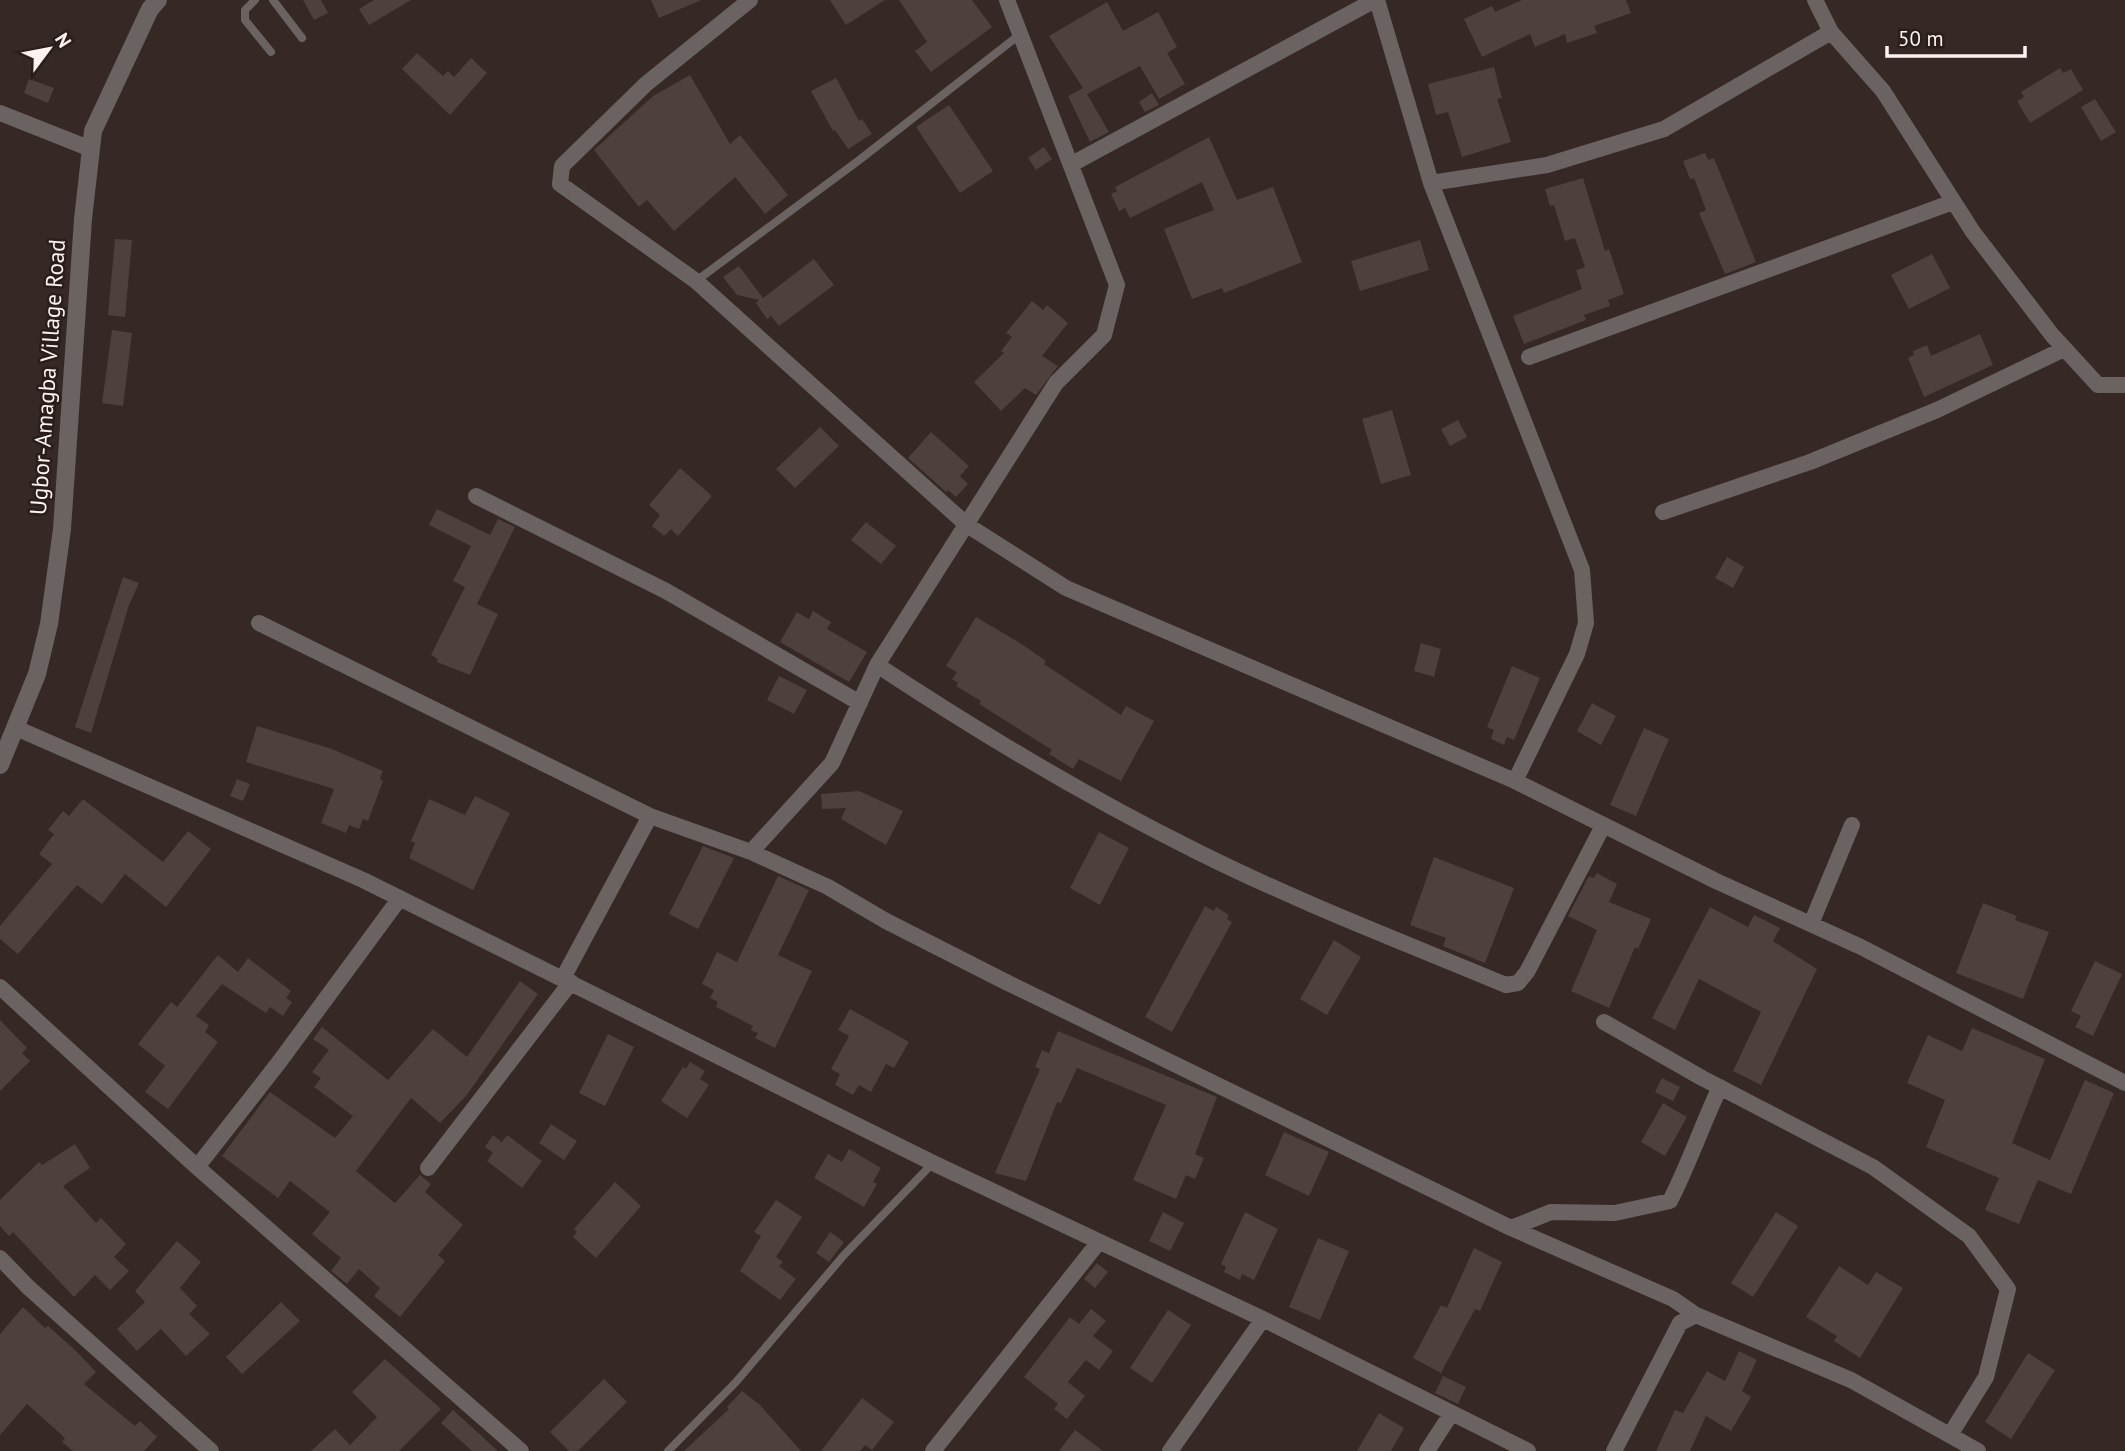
<svg xmlns="http://www.w3.org/2000/svg" width="2125" height="1451" viewBox="0 0 2125 1451" font-family="'PT Sans',sans-serif">
	<style>
		.building { fill: #4e403d }
		.lines { fill: none; stroke-linecap: round; stroke-linejoin: round }
		.service { stroke: #6a6362; stroke-width: 8 }
		.minor { stroke: #6a6362; stroke-width: 16 }
		.tertiary { stroke: #6a6362; stroke-width: 18 }
		.labels { text-anchor: middle; dominant-baseline: central; stroke-width: 5; stroke-linejoin: round; paint-order: stroke }
		.street-label { font-size: 23px; fill: #fcf3f1; stroke: #2a1e1b }
	</style>
	<rect width="100%" height="100%" fill="#352825"/>
	<path class="building" d="M 303,0 L 321,0 L 328,13 L 314,20 Z
		M 374,0 L 411,0 L 369,25 L 359,9 Z
		M 651,0 L 701,0 L 659,18 Z
		M 830,0 L 885,0 L 846,25 Z
		M 899,0 L 972,0 L 992,27 L 931,72 L 915,51 L 927,42 Z
		M 1522,0 L 1626,0 L 1631,13 L 1594,26 L 1597,33 L 1567,43 L 1565,34 L 1535,47 L 1530,34 L 1482,57 L 1464,19 L 1492,6 L 1495,12 Z
		M 1107,2 L 1123,31 L 1158,12 L 1177,47 L 1167,53 L 1185,84 L 1159,99 L 1140,66 L 1087,94 L 1109,132 L 1090,142 L 1068,96 L 1083,88 L 1049,36 Z
		M 417,53 L 443,76 L 448,71 L 454,77 L 471,58 L 487,73 L 450,115 L 402,69 Z
		M 1494,67 L 1502,98 L 1497,99 L 1511,142 L 1462,157 L 1448,112 L 1436,115 L 1428,84 Z
		M 2060,68 L 2063,73 L 2071,69 L 2083,90 L 2030,123 L 2017,101 L 2024,97 L 2021,92 Z
		M 690,75 L 730,144 L 740,135 L 788,195 L 765,214 L 735,177 L 674,231 L 647,200 L 639,207 L 594,150 L 653,96 Z
		M 836,78 L 859,121 L 862,119 L 872,134 L 848,149 L 835,130 L 833,131 L 811,91 Z
		M 29,79 L 54,88 L 48,103 L 24,93 Z
		M 1152,93 L 1159,105 L 1145,112 L 1139,102 Z
		M 2095,99 L 2116,132 L 2101,141 L 2081,107 Z
		M 949,105 L 993,171 L 960,193 L 916,127 Z
		M 1209,137 L 1237,200 L 1273,187 L 1302,262 L 1224,293 L 1222,288 L 1192,299 L 1164,229 L 1214,210 L 1202,182 L 1130,218 L 1125,208 L 1119,211 L 1111,194 L 1117,191 L 1115,187 Z
		M 1044,147 L 1052,159 L 1036,170 L 1028,158 Z
		M 1705,153 L 1708,160 L 1714,158 L 1756,262 L 1725,274 L 1699,213 L 1706,210 L 1694,178 L 1690,179 L 1683,161 Z
		M 1583,178 L 1605,251 L 1609,249 L 1624,294 L 1608,300 L 1610,306 L 1584,315 L 1586,320 L 1524,344 L 1513,316 L 1582,289 L 1576,270 L 1585,267 L 1575,238 L 1565,241 L 1554,205 L 1550,206 L 1545,189 Z
		M 115,239 L 132,240 L 125,317 L 108,315 Z
		M 1420,240 L 1429,270 L 1360,291 L 1351,261 Z
		M 1932,254 L 1950,288 L 1909,309 L 1891,275 Z
		M 814,259 L 834,285 L 779,326 L 771,316 L 767,319 L 756,303 L 759,300 L 737,295 L 723,277 L 739,266 L 763,298 Z
		M 1032,301 L 1043,310 L 1047,305 L 1068,323 L 1042,356 L 1058,366 L 1036,395 L 1025,388 L 1001,411 L 974,382 L 1004,353 L 1001,351 L 1012,337 L 1006,333 Z
		M 112,330 L 132,333 L 123,406 L 102,403 Z
		M 1980,334 L 1993,365 L 1924,397 L 1908,358 L 1914,355 L 1913,351 L 1927,345 L 1931,356 Z
		M 1392,410 L 1411,475 L 1381,484 L 1362,419 Z
		M 1458,420 L 1467,437 L 1450,446 L 1441,429 Z
		M 820,427 L 839,446 L 795,488 L 776,469 Z
		M 931,432 L 969,466 L 960,476 L 968,484 L 956,497 L 948,490 L 946,492 L 908,458 Z
		M 680,468 L 712,496 L 678,536 L 671,529 L 664,536 L 652,526 L 660,515 L 649,505 Z
		M 437,509 L 490,535 L 498,519 L 515,527 L 477,604 L 498,614 L 470,675 L 437,662 L 438,659 L 431,655 L 465,587 L 453,581 L 471,546 L 429,525 Z
		M 866,522 L 896,546 L 881,564 L 851,540 Z
		M 1727,557 L 1744,567 L 1733,588 L 1715,578 Z
		M 123,577 L 139,583 L 129,605 L 91,733 L 75,727 Z
		M 813,611 L 831,622 L 827,629 L 867,652 L 849,682 L 780,642 L 797,612 L 809,619 Z
		M 976,617 L 1020,643 L 1046,661 L 1044,664 L 1121,715 L 1126,706 L 1154,721 L 1121,781 L 1079,759 L 1073,769 L 1049,754 L 1052,750 L 979,704 L 981,701 L 956,686 L 958,683 L 952,679 L 957,672 L 946,666 Z
		M 1421,643 L 1441,649 L 1434,677 L 1414,671 Z
		M 1512,666 L 1540,678 L 1514,740 L 1507,737 L 1504,745 L 1491,739 L 1494,730 L 1487,727 Z
		M 779,676 L 807,690 L 794,714 L 767,700 Z
		M 1592,703 L 1616,716 L 1601,745 L 1577,731 Z
		M 257,726 L 332,749 L 383,771 L 380,779 L 383,781 L 368,821 L 363,819 L 359,829 L 349,825 L 346,833 L 321,823 L 334,789 L 246,762 Z
		M 1644,728 L 1669,739 L 1636,816 L 1610,805 Z
		M 237,779 L 250,784 L 243,801 L 230,796 Z
		M 859,791 L 903,811 L 886,845 L 841,819 L 846,808 L 822,809 L 821,794 Z
		M 475,796 L 510,813 L 473,890 L 409,858 L 415,843 L 411,841 L 429,799 L 465,815 Z
		M 83,799 L 163,862 L 188,831 L 211,849 L 166,907 L 125,874 L 102,904 L 77,885 L 18,954 L 0,939 L 0,926 L 52,864 L 39,854 L 54,834 L 48,830 L 63,811 L 69,816 Z
		M 1099,832 L 1129,848 L 1100,905 L 1070,888 Z
		M 703,846 L 734,858 L 698,929 L 669,914 Z
		M 1434,857 L 1514,888 L 1485,963 L 1443,946 L 1446,938 L 1410,925 Z
		M 1597,873 L 1617,884 L 1609,902 L 1651,919 L 1638,949 L 1635,947 L 1609,1008 L 1571,991 L 1597,930 L 1568,916 L 1589,876 L 1594,878 Z
		M 778,876 L 809,890 L 778,955 L 812,971 L 775,1048 L 755,1038 L 758,1033 L 751,1030 L 753,1026 L 716,1007 L 718,1002 L 710,998 L 714,990 L 702,984 L 717,952 L 737,962 Z
		M 1983,903 L 2017,916 L 2015,920 L 2049,932 L 2023,999 L 1956,973 Z
		M 1205,906 L 1214,911 L 1216,907 L 1229,915 L 1227,919 L 1232,922 L 1172,1032 L 1145,1017 Z
		M 1710,907 L 1748,927 L 1754,915 L 1780,928 L 1773,941 L 1817,969 L 1761,1085 L 1733,1071 L 1761,1012 L 1699,979 L 1675,1030 L 1652,1018 Z
		M 1334,940 L 1361,957 L 1327,1015 L 1300,999 Z
		M 218,955 L 238,972 L 248,958 L 291,991 L 286,998 L 292,1002 L 283,1016 L 270,1007 L 266,1013 L 222,984 L 196,1016 L 209,1025 L 205,1032 L 218,1042 L 168,1109 L 145,1092 L 165,1066 L 138,1044 L 171,1002 L 177,1007 Z
		M 2095,961 L 2122,974 L 2093,1036 L 2075,1027 L 2081,1016 L 2071,1011 Z
		M 520,981 L 538,994 L 466,1096 L 440,1123 L 411,1098 L 356,1171 L 395,1203 L 420,1175 L 431,1184 L 425,1192 L 463,1225 L 438,1255 L 445,1261 L 400,1317 L 374,1296 L 380,1288 L 359,1269 L 347,1284 L 331,1271 L 341,1258 L 312,1234 L 330,1212 L 290,1181 L 278,1198 L 222,1156 L 270,1092 L 335,1138 L 353,1116 L 314,1087 L 321,1078 L 312,1072 L 329,1050 L 313,1039 L 322,1027 L 388,1080 L 433,1029 L 467,1057 Z
		M 850,1009 L 909,1042 L 894,1068 L 886,1064 L 871,1092 L 859,1085 L 853,1095 L 835,1085 L 840,1074 L 831,1069 L 849,1036 L 838,1030 Z
		M 0,1020 L 27,1048 L 22,1053 L 30,1061 L 0,1091 Z
		M 1972,1028 L 2045,1059 L 2012,1143 L 2050,1160 L 2085,1080 L 2114,1093 L 2071,1194 L 2038,1180 L 2019,1224 L 1985,1210 L 1999,1178 L 1926,1147 L 1945,1100 L 1907,1083 L 1928,1035 L 1962,1051 Z
		M 1058,1031 L 1217,1097 L 1195,1154 L 1204,1158 L 1195,1179 L 1186,1175 L 1176,1199 L 1133,1180 L 1166,1105 L 1077,1068 L 1061,1103 L 1057,1102 L 1026,1181 L 995,1173 L 1040,1069 L 1035,1067 L 1042,1050 L 1049,1053 Z
		M 608,1034 L 634,1047 L 605,1106 L 579,1093 Z
		M 690,1062 L 705,1071 L 700,1079 L 709,1085 L 687,1118 L 661,1101 L 683,1067 L 686,1069 Z
		M 1662,1078 L 1680,1087 L 1673,1101 L 1655,1092 Z
		M 1663,1103 L 1687,1117 L 1665,1156 L 1641,1142 Z
		M 551,1124 L 577,1141 L 564,1160 L 539,1143 Z
		M 1284,1132 L 1329,1152 L 1309,1196 L 1265,1175 Z
		M 493,1135 L 502,1142 L 507,1135 L 542,1161 L 522,1188 L 487,1161 L 493,1153 L 485,1147 Z
		M 75,1144 L 90,1168 L 63,1186 L 96,1223 L 101,1218 L 126,1244 L 114,1257 L 129,1271 L 110,1290 L 95,1275 L 74,1297 L 13,1232 L 9,1236 L 0,1226 L 0,1200 L 39,1162 L 42,1165 Z
		M 849,1149 L 881,1168 L 873,1182 L 877,1184 L 864,1207 L 814,1178 L 828,1154 L 842,1162 Z
		M 615,1182 L 641,1206 L 596,1258 L 573,1237 L 577,1232 L 574,1229 Z
		M 776,1200 L 802,1217 L 776,1257 L 783,1262 L 779,1266 L 796,1279 L 780,1300 L 740,1271 L 761,1236 L 754,1232 Z
		M 1163,1212 L 1184,1223 L 1170,1251 L 1149,1241 Z
		M 1245,1212 L 1278,1229 L 1254,1280 L 1242,1274 L 1240,1280 L 1224,1272 L 1226,1267 L 1221,1264 Z
		M 1776,1212 L 1798,1226 L 1753,1297 L 1731,1283 Z
		M 830,1232 L 844,1242 L 829,1262 L 816,1253 Z
		M 1318,1238 L 1349,1251 L 1320,1320 L 1289,1307 Z
		M 177,1241 L 201,1262 L 180,1288 L 197,1306 L 189,1314 L 210,1334 L 186,1356 L 161,1329 L 137,1351 L 117,1329 L 145,1302 L 135,1291 Z
		M 1474,1248 L 1502,1262 L 1480,1311 L 1475,1309 L 1441,1373 L 1413,1358 L 1441,1305 L 1447,1308 Z
		M 1097,1263 L 1108,1272 L 1095,1288 L 1084,1279 Z
		M 1839,1266 L 1868,1285 L 1876,1272 L 1903,1288 L 1860,1358 L 1834,1341 L 1837,1336 L 1806,1317 Z
		M 281,1302 L 300,1321 L 242,1374 L 226,1357 Z
		M 23,1307 L 45,1328 L 48,1326 L 75,1350 L 96,1372 L 84,1384 L 135,1426 L 140,1421 L 157,1437 L 144,1451 L 73,1451 L 62,1442 L 65,1438 L 27,1404 L 0,1435 L 0,1334 Z
		M 1091,1309 L 1106,1321 L 1093,1336 L 1113,1351 L 1099,1370 L 1086,1360 L 1068,1382 L 1085,1396 L 1067,1419 L 1054,1409 L 1058,1404 L 1024,1377 L 1070,1317 L 1079,1324 Z
		M 1168,1310 L 1191,1325 L 1152,1383 L 1130,1368 Z
		M 1739,1351 L 1757,1360 L 1742,1391 L 1751,1397 L 1731,1431 L 1706,1416 L 1690,1451 L 1656,1451 L 1675,1410 L 1683,1413 L 1707,1371 L 1725,1381 Z
		M 2028,1353 L 2055,1370 L 2011,1439 L 1985,1422 Z
		M 385,1359 L 441,1409 L 399,1451 L 311,1451 L 335,1429 L 350,1445 L 377,1417 L 352,1392 Z
		M 1443,1376 L 1466,1387 L 1458,1404 L 1435,1393 Z
		M 604,1379 L 627,1402 L 578,1451 L 569,1451 L 550,1432 Z
		M 742,1391 L 760,1405 L 801,1451 L 684,1451 L 729,1409 L 727,1407 Z
		M 862,1398 L 894,1422 L 872,1450 L 865,1445 L 860,1451 L 821,1451 Z
		M 453,1410 L 498,1451 L 472,1451 L 441,1423 Z
		M 1379,1413 L 1404,1428 L 1391,1451 L 1357,1451 Z
		M 1075,1430 L 1103,1451 L 1059,1451 Z"/>
	<g class="lines">
		<path class="service" d="M 255,0 L 245,10 L 245,20 L 271,52
			M 273,0 L 302,38
			M 696,281 L 858,161 L 1018,36
			M 668,1451 L 736,1382 L 844,1255 L 933,1163"/>
		<path class="minor" d="M 750,0 L 646,84 L 562,166 L 560,184 L 696,281 L 967,525 L 1066,588 L 1515,781 L 1716,881 L 1861,947 L 2125,1083
			M 1377,0 L 1431,183 L 1582,570 L 1586,623 L 1577,654 L 1515,781
			M 1815,0 L 1831,32 L 1883,91 L 1973,232 L 2052,335 L 2098,385 L 2125,385
			M 0,113 L 91,149
			M 1072,164 L 1375,0
			M 1431,183 L 1547,165 L 1664,129 L 1831,32
			M 1529,357 L 1953,202
			M 476,496 L 666,591 L 860,703
			M 1663,512 L 1810,462 L 1937,410 L 2064,349
			M 259,623 L 650,816 L 751,852 L 828,887 L 886,921 L 1002,980 L 1511,1228 L 1673,1299 L 1696,1315 L 1851,1380 L 1978,1451
			M 877,665 C 980,733 1087,797 1198,852 C 1298,902 1403,942 1506,985 L 1518,983 L 1527,972 L 1603,826
			M 16,728 L 363,880 L 933,1163 L 1263,1319 L 1528,1451
			M 751,852 L 832,763 L 877,665 L 1056,383 L 1104,335 L 1117,285 L 1007,0
			M 1811,924 L 1852,825
			M 563,978 L 650,816
			M 0,987 L 197,1167 L 521,1451
			M 1604,1022 L 1702,1078 L 1873,1167 L 1969,1236 L 2008,1289 L 1986,1377 L 1950,1435
			M 197,1167 L 280,1061 L 400,898
			M 428,1168 L 571,982
			M 1511,1228 L 1551,1212 L 1615,1213 L 1670,1201 C 1689,1164 1702,1125 1720,1087
			M 0,1258 L 28,1287 L 211,1451
			M 933,1451 L 1098,1243
			M 1170,1451 L 1263,1319
			M 1427,1451 L 1451,1414
			M 1614,1451 L 1680,1323 L 1696,1315"/>
		<path class="tertiary" d="M 0,765 L 37,674 L 49,624 L 62,529 L 83,219 L 93,131 L 150,9 L 158,0"/>
	</g>
	<g class="labels">
		<g class="street-label">
			<text transform="translate(47 377) rotate(-86)">Ugbor-Amagba Village Road</text>
		</g>
	</g>
	<g transform="translate(49 49) rotate(58)" stroke="#2a1e1b" stroke-width="5" paint-order="stroke">
	<path d="M0-5L12 26L0 18L-12 26Z" fill="#fcf3f1"/>
	<text y="-10" font-size="19" font-weight="bold" text-anchor="middle" fill="#fcf3f1">N</text>
	</g>
	<path d="M1887 46v10h138v-10" fill="none" stroke="#fcf3f1" stroke-width="3.5"/>
	<text x="1898" y="46" font-size="21" fill="#fcf3f1" stroke="#2a1e1b" stroke-width="5" paint-order="stroke">50 m</text>
</svg>
